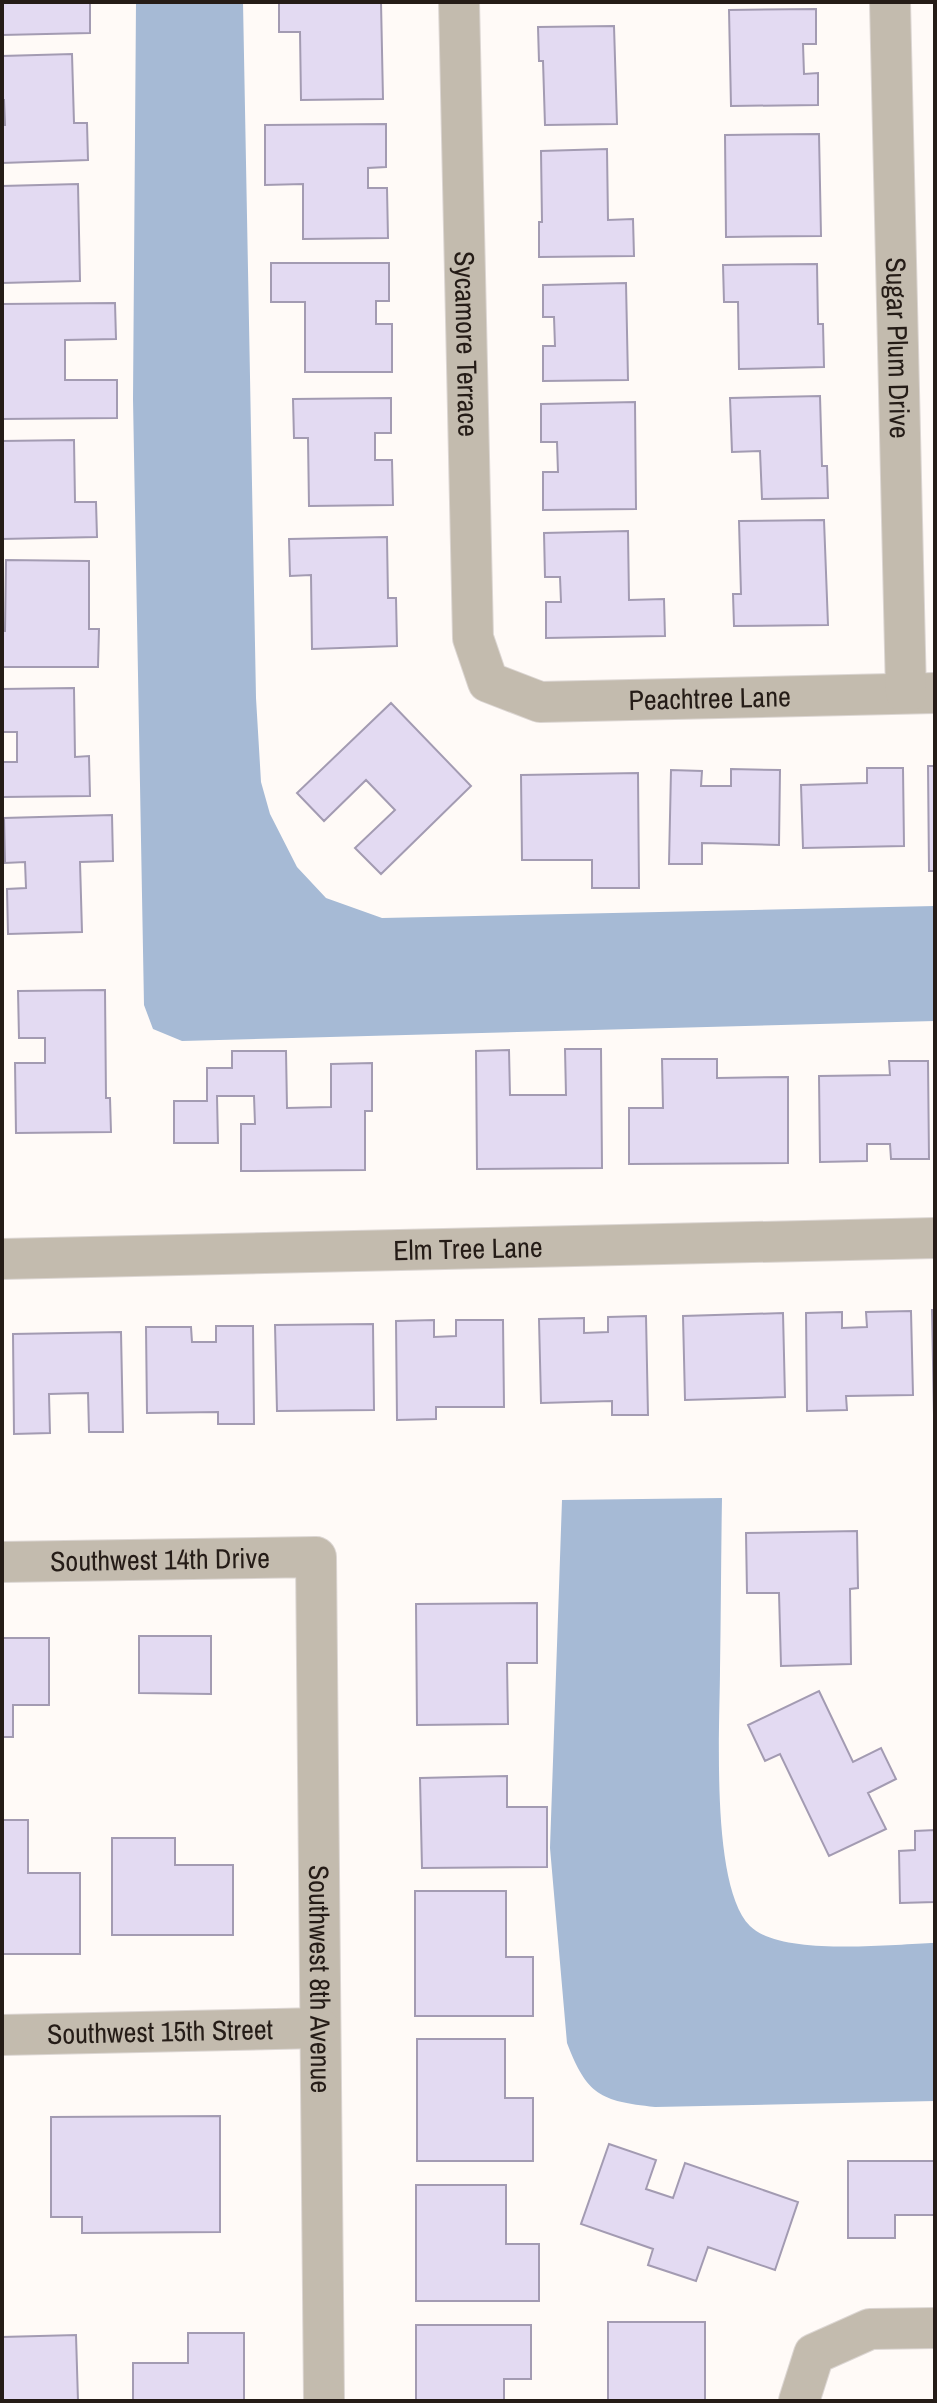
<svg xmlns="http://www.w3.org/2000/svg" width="937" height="2403" viewBox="0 0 937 2403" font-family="'Archivo Narrow',sans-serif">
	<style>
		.water { fill: #a6bad5 }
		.building { fill: #e3daf2; stroke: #a39bb2; stroke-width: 2 }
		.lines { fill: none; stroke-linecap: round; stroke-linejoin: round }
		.street-casing { stroke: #dcd6d3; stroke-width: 42 }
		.street { stroke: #c3bbae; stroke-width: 40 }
		.labels { text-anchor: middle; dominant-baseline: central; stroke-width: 8; stroke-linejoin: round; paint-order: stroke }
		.street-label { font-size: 28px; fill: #251c17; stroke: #fff }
	</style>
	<rect width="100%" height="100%" fill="#fffaf7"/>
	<path class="water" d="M 136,2 L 243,2 L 256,698 L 261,782 L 270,814 L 297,867 L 326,898 L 382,918 L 935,906 L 935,1021 L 182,1041 L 153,1029 L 144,1005 L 133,399 Z
		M 722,1498 C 721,1555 721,1612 720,1669 C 720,1725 710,1886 750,1926 C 781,1957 892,1944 935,1943 L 935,2101 L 655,2107 C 600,2101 587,2095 567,2043 L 550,1848 L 562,1500 Z"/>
	<path class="building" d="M 2,2 L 90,2 L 90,33 L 2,35 Z
		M 279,2 L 381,2 L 383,99 L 301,100 L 300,32 L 279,32 Z
		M 816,9 L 816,44 L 803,44 L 804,74 L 818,73 L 818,105 L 731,106 L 729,10 Z
		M 614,26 L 617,124 L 545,125 L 543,61 L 539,61 L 538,27 Z
		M 72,54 L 74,123 L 87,123 L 88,160 L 2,163 L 2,125 L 5,125 L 4,100 L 2,100 L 2,56 Z
		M 386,124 L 386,167 L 368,168 L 368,188 L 387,188 L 388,238 L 303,239 L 303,184 L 265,185 L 265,125 Z
		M 819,134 L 821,236 L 726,237 L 725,135 Z
		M 607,149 L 608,220 L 633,219 L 634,256 L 539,257 L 539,222 L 542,222 L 541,151 Z
		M 78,184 L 80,281 L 2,283 L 2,186 Z
		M 271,263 L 389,263 L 389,301 L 376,301 L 376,324 L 392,324 L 392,372 L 305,372 L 305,302 L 271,302 Z
		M 817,264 L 818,324 L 823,324 L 824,367 L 739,369 L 738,302 L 724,302 L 723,265 Z
		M 626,283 L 628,380 L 543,381 L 543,346 L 555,346 L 554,317 L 543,317 L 543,285 Z
		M 115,303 L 116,339 L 65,340 L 65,380 L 117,380 L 117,418 L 2,419 L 2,304 Z
		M 820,396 L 822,466 L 827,466 L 828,498 L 762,499 L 760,451 L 732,452 L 730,398 Z
		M 391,398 L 391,433 L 375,433 L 375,460 L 392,460 L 393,505 L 309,506 L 308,438 L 294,438 L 293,399 Z
		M 635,402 L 636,509 L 543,510 L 543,472 L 558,472 L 557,442 L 541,442 L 541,404 Z
		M 74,440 L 75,502 L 96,502 L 97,537 L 2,539 L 2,441 Z
		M 824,520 L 828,625 L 734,626 L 733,594 L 741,594 L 739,521 Z
		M 628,531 L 629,600 L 664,599 L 665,636 L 546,638 L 546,602 L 561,602 L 560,577 L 545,577 L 544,533 Z
		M 387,537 L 388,598 L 396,598 L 397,646 L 312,649 L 311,575 L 290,576 L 289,539 Z
		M 6,560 L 89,561 L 89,629 L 99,629 L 98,667 L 2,667 L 2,631 L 5,631 Z
		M 74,688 L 75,757 L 89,756 L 90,796 L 3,797 L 3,762 L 17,762 L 17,732 L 3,732 L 2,689 Z
		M 391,703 L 471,786 L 381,874 L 355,848 L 395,810 L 366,780 L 324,821 L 297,793 Z
		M 928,766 L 935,766 L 935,871 L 929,871 Z
		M 867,768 L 903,768 L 904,846 L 803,848 L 801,785 L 867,783 Z
		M 731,769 L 780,770 L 779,845 L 702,843 L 702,864 L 669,864 L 671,770 L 702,771 L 701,786 L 731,786 Z
		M 638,773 L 639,888 L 592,888 L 592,860 L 522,860 L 521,775 Z
		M 112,815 L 113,861 L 80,862 L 82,932 L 8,934 L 7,889 L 26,888 L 25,862 L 5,863 L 4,818 Z
		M 105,990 L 106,1098 L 110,1098 L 111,1132 L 16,1133 L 15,1063 L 45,1063 L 45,1038 L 19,1038 L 18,991 Z
		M 565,1049 L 601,1049 L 602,1168 L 477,1169 L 476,1051 L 509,1050 L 510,1095 L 566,1095 Z
		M 232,1051 L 286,1051 L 287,1108 L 331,1107 L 331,1064 L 372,1063 L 372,1111 L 365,1111 L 365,1170 L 241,1171 L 241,1124 L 255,1124 L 254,1096 L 217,1096 L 218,1143 L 174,1143 L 174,1101 L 207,1101 L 207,1068 L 232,1068 Z
		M 662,1059 L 717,1059 L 717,1078 L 788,1077 L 788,1163 L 629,1164 L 629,1108 L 663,1108 Z
		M 889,1061 L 928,1061 L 929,1159 L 891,1159 L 890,1144 L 867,1144 L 867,1161 L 820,1162 L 819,1076 L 890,1075 Z
		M 932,1310 L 935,1310 L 935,1415 L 934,1415 Z
		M 911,1311 L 913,1395 L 846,1396 L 847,1410 L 807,1411 L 806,1313 L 842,1312 L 842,1328 L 867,1327 L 866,1312 Z
		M 783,1313 L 785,1397 L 685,1400 L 683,1316 Z
		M 646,1316 L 648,1415 L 612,1415 L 612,1401 L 541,1403 L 539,1319 L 584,1318 L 584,1333 L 608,1332 L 608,1317 Z
		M 434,1320 L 434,1337 L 456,1336 L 456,1320 L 503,1320 L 504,1407 L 436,1407 L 436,1419 L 397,1420 L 396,1321 Z
		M 373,1324 L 374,1410 L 277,1411 L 275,1325 Z
		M 216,1326 L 253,1326 L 254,1424 L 218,1424 L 218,1412 L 147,1413 L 146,1327 L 191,1327 L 192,1342 L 216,1342 Z
		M 121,1332 L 123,1432 L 89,1432 L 88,1393 L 49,1394 L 50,1433 L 14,1434 L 13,1334 Z
		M 857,1531 L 858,1588 L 850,1589 L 851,1664 L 781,1666 L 779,1593 L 747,1593 L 746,1533 Z
		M 537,1603 L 537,1663 L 507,1663 L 508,1724 L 417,1725 L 416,1604 Z
		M 139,1636 L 211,1636 L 211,1694 L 139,1693 Z
		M 2,1638 L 49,1638 L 49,1705 L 13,1705 L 13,1737 L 2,1737 Z
		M 819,1691 L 853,1762 L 881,1748 L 896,1779 L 868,1793 L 886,1829 L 829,1856 L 780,1754 L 765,1761 L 748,1725 Z
		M 507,1776 L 507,1807 L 547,1807 L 547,1867 L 422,1868 L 420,1778 Z
		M 2,1820 L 28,1820 L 28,1873 L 80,1873 L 80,1954 L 2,1954 Z
		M 935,1830 L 935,1902 L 900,1903 L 899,1851 L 915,1850 L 915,1831 Z
		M 112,1838 L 175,1838 L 175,1865 L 233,1865 L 233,1935 L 112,1935 Z
		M 415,1891 L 506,1891 L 506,1957 L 533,1957 L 533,2016 L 415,2016 Z
		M 417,2039 L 505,2039 L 505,2098 L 533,2098 L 533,2161 L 417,2161 Z
		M 220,2116 L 220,2232 L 82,2233 L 82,2217 L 51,2217 L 51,2117 Z
		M 609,2144 L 656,2160 L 646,2189 L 673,2198 L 685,2163 L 798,2202 L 775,2270 L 708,2247 L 696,2281 L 648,2265 L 653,2249 L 581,2224 Z
		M 848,2161 L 935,2161 L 935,2215 L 895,2215 L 895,2238 L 848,2238 Z
		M 416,2185 L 506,2185 L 506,2244 L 539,2244 L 539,2301 L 416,2301 Z
		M 608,2322 L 705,2322 L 705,2401 L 608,2401 Z
		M 416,2325 L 531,2325 L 531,2379 L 504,2379 L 504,2401 L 416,2401 Z
		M 188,2333 L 244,2333 L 244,2401 L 133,2401 L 133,2363 L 188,2363 Z
		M 76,2335 L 78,2401 L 2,2401 L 2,2337 Z"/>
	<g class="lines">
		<defs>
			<g id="street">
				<path id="s1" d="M 459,2 L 473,638 L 488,682 L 540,702 L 935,693"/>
				<path id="s2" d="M 890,2 L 906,693"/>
				<path id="s3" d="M 2,1259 L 935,1238"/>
				<path id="s4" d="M 2,1562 L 316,1557 L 324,2401"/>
				<path id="s5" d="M 2,2035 L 319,2028"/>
				<path d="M 799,2401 L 814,2354 L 870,2329 L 935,2328"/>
			</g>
		</defs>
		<use href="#street" class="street-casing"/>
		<use href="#street" class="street"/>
	</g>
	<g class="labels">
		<g class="street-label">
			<text stroke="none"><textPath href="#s1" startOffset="342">Sycamore Terrace</textPath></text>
			<text stroke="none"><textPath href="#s2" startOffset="346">Sugar Plum Drive</textPath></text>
			<text stroke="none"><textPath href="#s1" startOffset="908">Peachtree Lane</textPath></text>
			<text stroke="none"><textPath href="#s3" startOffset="466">Elm Tree Lane</textPath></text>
			<text stroke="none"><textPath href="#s4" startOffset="158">Southwest 14th Drive</textPath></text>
			<text stroke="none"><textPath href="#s4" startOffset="736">Southwest 8th Avenue</textPath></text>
			<text stroke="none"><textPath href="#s5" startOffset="158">Southwest 15th Street</textPath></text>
		</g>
	</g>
	<rect width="937" height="2403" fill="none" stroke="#251c17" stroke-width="8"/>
</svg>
